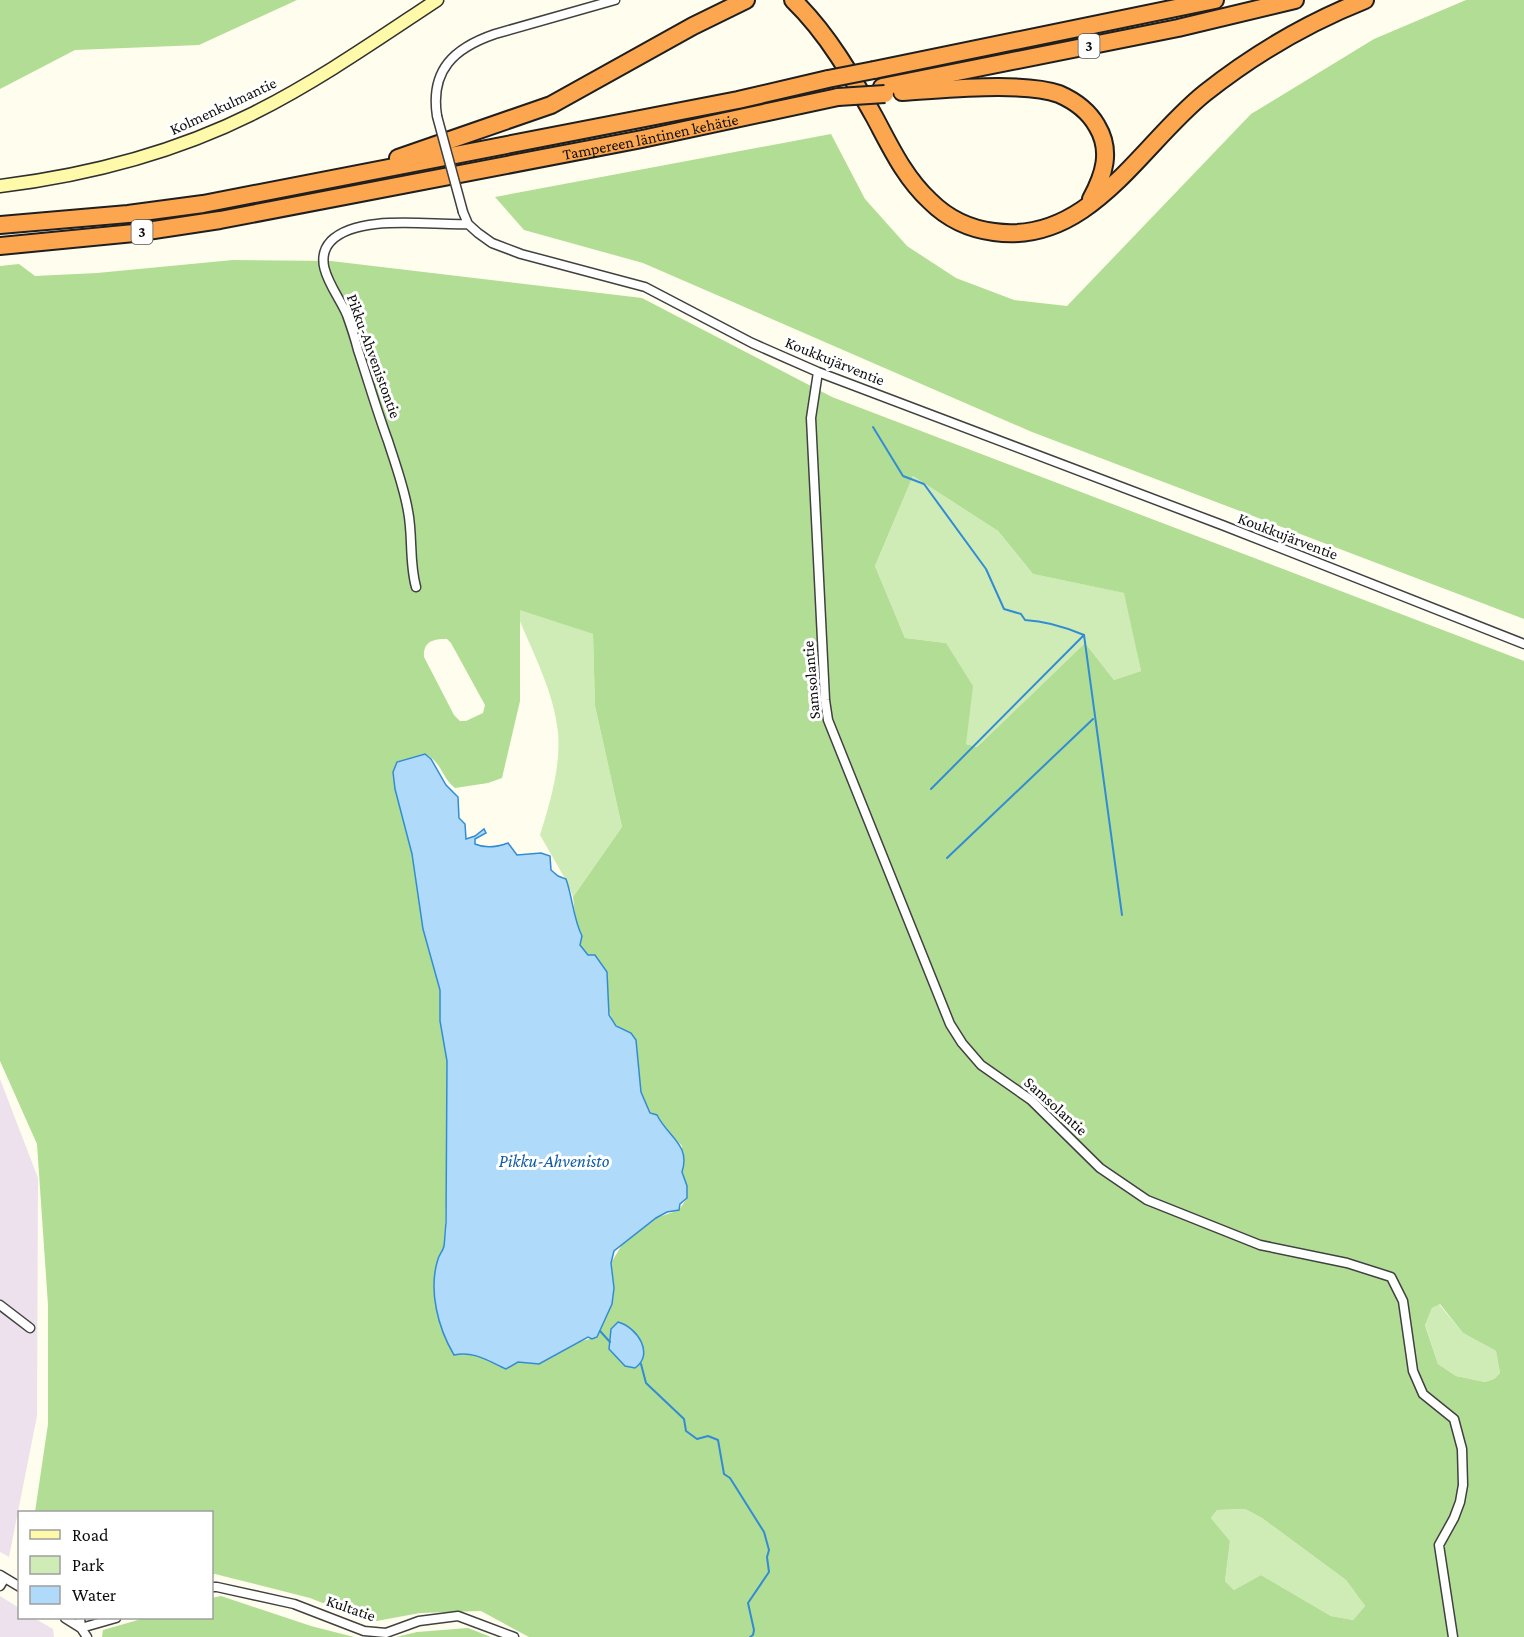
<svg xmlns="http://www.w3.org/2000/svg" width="1524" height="1637" viewBox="0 0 1524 1637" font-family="'Crimson Pro',serif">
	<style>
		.industrial { fill: #ece1ed }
		.green { fill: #cfecb6 }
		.forest { fill: #b1de94; fill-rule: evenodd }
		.water { fill: #b0dafa; stroke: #328cd5; stroke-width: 1.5 }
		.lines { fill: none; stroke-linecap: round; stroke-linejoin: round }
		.stream { stroke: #328cd5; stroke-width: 2 }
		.street-casing { stroke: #414141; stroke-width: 11 }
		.secondary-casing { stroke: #303030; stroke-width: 15 }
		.highway-casing { stroke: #1f1f1f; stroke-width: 20 }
		.street { stroke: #fff; stroke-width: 8 }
		.secondary { stroke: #fffaa9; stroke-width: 12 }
		.highway { stroke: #fca74f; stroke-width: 16 }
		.street-bridge-casing { stroke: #414141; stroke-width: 11; stroke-linecap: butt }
		.highway-bridge-casing { stroke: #1f1f1f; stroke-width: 20; stroke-linecap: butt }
		.street-bridge { stroke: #fff; stroke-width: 8 }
		.highway-bridge { stroke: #fca74f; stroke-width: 16 }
		.labels { text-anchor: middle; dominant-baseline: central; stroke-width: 6; stroke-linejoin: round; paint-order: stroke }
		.shield { fill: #fff; stroke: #565656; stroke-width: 1.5 }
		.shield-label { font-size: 15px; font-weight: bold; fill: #0e0e0e }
		.street-label { font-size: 16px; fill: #0e0e0e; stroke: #fff }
		.water-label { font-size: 18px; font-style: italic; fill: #0f5da7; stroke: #fff }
	</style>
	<rect width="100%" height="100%" fill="#fffdee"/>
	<path class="industrial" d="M 0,1079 L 38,1178 L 37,1416 L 9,1557 L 0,1552 Z
		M 0,1596 L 19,1608 L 20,1618 L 34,1618 L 53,1629 L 54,1637 L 0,1637 Z"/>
	<path class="green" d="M 913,476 L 998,531 L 1033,574 L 1125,593 L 1141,671 L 1114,680 L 1085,643 L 977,747 L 966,744 L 946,643 L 905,638 L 875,566 Z
		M 520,609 L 593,634 L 595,706 L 622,827 L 573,897 L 567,882 L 540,835 C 550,803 561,767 558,732 C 554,693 534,655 519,619 Z
		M 1439,1304 L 1463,1333 L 1496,1351 L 1500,1373 L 1494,1379 L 1485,1382 L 1456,1376 L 1438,1364 L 1425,1324 L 1432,1308 Z
		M 1245,1509 L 1262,1518 L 1346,1580 L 1365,1606 L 1353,1620 L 1331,1616 L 1261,1575 L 1234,1590 L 1225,1581 L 1230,1541 L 1211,1518 L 1217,1510 Z"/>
	<path class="forest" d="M 0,0 L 297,0 L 199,45 L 75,50 L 0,89 Z
		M 1466,0 L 1524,0 L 1524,619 L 1032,432 L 643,263 L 524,230 L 495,197 L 831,134 L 865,199 L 907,246 L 956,278 L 1014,300 L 1067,306 L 1251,114 L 1374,39 Z
		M 233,260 L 331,261 L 642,298 L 832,397 L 1524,661 L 1524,1637 L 529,1637 L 481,1611 L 420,1613 L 371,1622 L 310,1598 L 215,1574 L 212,1575 L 212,1512 L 35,1512 L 48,1424 L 48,1305 L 37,1144 L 0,1061 L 0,266 L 19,264 L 35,276 L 97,273 ZM 913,476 L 998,531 L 1033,574 L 1124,593 L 1141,671 L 1114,680 L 1085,643 L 977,747 L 966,744 L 973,686 L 946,643 L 905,638 L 875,566 ZM 520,610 L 593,634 L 595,706 L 622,827 L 573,897 L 576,924 L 582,936 L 579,945 L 588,955 L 607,972 C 609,996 602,1018 625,1032 L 637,1067 L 641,1092 L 650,1113 L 657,1115 L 662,1125 L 682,1146 L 682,1172 L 687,1186 L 687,1198 L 679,1210 L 656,1218 L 623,1243 L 611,1263 L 614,1288 L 612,1304 L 597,1337 L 574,1343 L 539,1364 L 518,1362 L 506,1369 C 485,1359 478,1353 454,1355 L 438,1259 L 444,1248 L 447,1177 L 447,1061 L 440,1021 L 440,990 L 423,929 L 412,854 L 395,789 L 393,772 L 398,762 L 425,754 C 442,762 441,777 455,788 L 488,783 L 502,778 L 520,701 ZM 441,639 L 447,639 L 451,643 L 485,705 L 483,713 L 466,721 L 460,721 L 454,715 L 424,657 C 423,645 429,640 441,639 ZM 1440,1304 L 1463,1333 L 1496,1351 L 1500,1373 L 1494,1379 L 1485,1382 L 1456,1376 L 1438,1364 L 1425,1325 L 1432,1308 ZM 1245,1509 L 1262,1518 L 1346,1580 L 1365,1606 L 1353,1620 L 1331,1616 L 1261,1575 L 1234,1590 L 1225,1581 L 1230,1541 L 1211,1518 L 1217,1510 Z
		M 221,1596 L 311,1626 L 354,1637 L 102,1637 L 103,1630 L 145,1618 L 212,1618 L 212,1598 Z
		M 468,1628 L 491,1637 L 396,1637 L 417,1632 Z"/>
	<path class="water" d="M 425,754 L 431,759 L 446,785 L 458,797 L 459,818 L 465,824 L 466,839 L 475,836 L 484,829 L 486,833 L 475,839 L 475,844 C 486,849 497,847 508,843 L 517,855 L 541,853 L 550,856 L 551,870 L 558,876 L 566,879 C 573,899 573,918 582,936 L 580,945 L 588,955 L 595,955 L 607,972 L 609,1015 L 616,1026 L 631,1033 L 636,1040 L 641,1092 L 650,1113 L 657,1115 C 668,1137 691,1145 682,1172 L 687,1186 L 687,1198 L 680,1204 L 679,1210 L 667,1212 L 656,1218 L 614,1251 L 611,1263 L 614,1288 L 612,1304 L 597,1337 L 592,1339 L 588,1337 L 539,1364 L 518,1362 L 506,1369 C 488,1361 475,1351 454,1355 C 438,1328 428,1290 438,1259 C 439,1255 443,1251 444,1246 C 445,1239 445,1230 446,1223 L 447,1061 L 440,1021 L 440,990 L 423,929 L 412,854 L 395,789 L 393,772 L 397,762 Z
		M 618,1322 C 637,1327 655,1354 635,1368 L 625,1366 L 609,1349 L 611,1329 Z"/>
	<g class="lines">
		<path class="stream" d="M 873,427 L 903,476 L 924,484 L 986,569 L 1004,609 L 1021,614 L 1025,620 C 1046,621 1065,627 1084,635
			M 1084,635 L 1122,915
			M 931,789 L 1084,635
			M 947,858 L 1093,719
			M 600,1331 L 610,1342
			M 641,1364 L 646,1383 L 684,1419 L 686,1431 L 697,1439 L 708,1436 L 718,1440 L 724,1474 L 730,1478 L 764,1532 L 769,1550 L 767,1557 L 769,1572 L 748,1603 L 754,1630 L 753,1635 L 750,1637"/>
		<defs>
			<path id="street" d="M 437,116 C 430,70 454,48 495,34 L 615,0
				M 463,212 L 468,224 L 478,233 L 492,243 L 521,254 L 645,287 L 752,343 L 818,372 L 1222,525 L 1524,644
				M 818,372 L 811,418 L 825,700 L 828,720 L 950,1024 L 962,1043 L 981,1065 L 1031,1100 L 1100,1168 L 1147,1200 L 1260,1245 L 1347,1263 L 1391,1277 L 1403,1301 L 1413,1371 L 1423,1394 L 1454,1419 L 1462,1449 L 1463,1485 L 1460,1502 L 1454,1518 L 1439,1545 L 1453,1637
				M 416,587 C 409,562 413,536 408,511 C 404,487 395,463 388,441 C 377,411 368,380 358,350 C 355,338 351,326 347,315 C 338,293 310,263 331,241 C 359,213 433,226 468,224
				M 0,1305 L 30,1328
				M 0,1575 L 20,1587
				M 0,1586 L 5,1578
				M 212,1587 L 217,1587 L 294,1604 L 364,1631 L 386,1633 L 419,1621 L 458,1616 L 514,1637
				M 65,1618 L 81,1628 L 87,1637
				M 80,1618 L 81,1628 L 116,1618"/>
			<path id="secondary" d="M 0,186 C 89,175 174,153 254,113 C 318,81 378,39 437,0"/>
			<g id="highway">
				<path d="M 793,0 C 828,34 851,75 875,118 C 891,148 905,178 930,201 C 947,218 970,229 994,232 C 1089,246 1141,144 1205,93 C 1253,55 1307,23 1365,0"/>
				<path d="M 874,70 L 1215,0"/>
				<path d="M 882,87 L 1178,28 L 1295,0"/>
				<path d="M 902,92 C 942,90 1022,81 1059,94 C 1075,101 1088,110 1097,126 C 1112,151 1104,175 1091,199"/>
				<path d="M 398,158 L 551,105 L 693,26 L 746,0"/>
				<path d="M 0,225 L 128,214 L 203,204 L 738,100 L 828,79"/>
				<path id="s1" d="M 0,246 L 134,233 L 220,220 L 642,139 L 838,97"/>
			</g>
		</defs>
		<use href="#street" class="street-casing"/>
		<use href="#secondary" class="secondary-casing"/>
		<use href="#highway" class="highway-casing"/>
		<use href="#street" class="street"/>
		<use href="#secondary" class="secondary"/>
		<use href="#highway" class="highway"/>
		<defs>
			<path id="street-bridge" d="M 437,116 L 463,212"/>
			<path id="highway-bridge" d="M 828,79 L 874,70
				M 838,97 L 885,94"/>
		</defs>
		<use href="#street-bridge" class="street-bridge-casing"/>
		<use href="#highway-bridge" class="highway-bridge-casing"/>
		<use href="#street-bridge" class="street-bridge"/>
		<use href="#highway-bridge" class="highway-bridge"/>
	</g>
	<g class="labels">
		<g class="shield">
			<rect x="1078.5" y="34" width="21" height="24" rx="4.5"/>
			<rect x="131.5" y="220" width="21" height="24" rx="4.5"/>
		</g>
		<g class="shield-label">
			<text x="1089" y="46">3</text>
			<text x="142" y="232">3</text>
		</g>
		<g class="street-label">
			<text transform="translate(223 106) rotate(-25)">Kolmenkulmantie</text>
			<text stroke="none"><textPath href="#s1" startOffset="660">Tampereen läntinen kehätie</textPath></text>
			<text transform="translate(374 356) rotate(70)">Pikku-Ahvenistontie</text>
			<text transform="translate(835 361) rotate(22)">Koukkujärventie</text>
			<text transform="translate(1288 536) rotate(21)">Koukkujärventie</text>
			<text transform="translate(811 680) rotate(-95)">Samsolantie</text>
			<text transform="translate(1056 1106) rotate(42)">Samsolantie</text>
			<text transform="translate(351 1608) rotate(19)">Kultatie</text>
		</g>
		<g class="water-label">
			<text x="554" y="1161">Pikku-Ahvenisto</text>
		</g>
	</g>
	<rect x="18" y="1511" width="195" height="108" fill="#ffffff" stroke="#9f9f9f" stroke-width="1.5"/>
	<rect x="30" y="1530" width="30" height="9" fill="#fffaa9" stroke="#9f9f9f" stroke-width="1.5"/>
	<text x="72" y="1541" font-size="18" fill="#0e0e0e">Road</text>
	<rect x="30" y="1556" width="30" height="18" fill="#cfecb6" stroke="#9f9f9f" stroke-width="1.5"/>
	<text x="72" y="1571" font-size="18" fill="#0e0e0e">Park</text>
	<rect x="30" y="1586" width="30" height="18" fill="#b0dafa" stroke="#9f9f9f" stroke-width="1.5"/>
	<text x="72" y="1601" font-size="18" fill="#0e0e0e">Water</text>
</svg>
